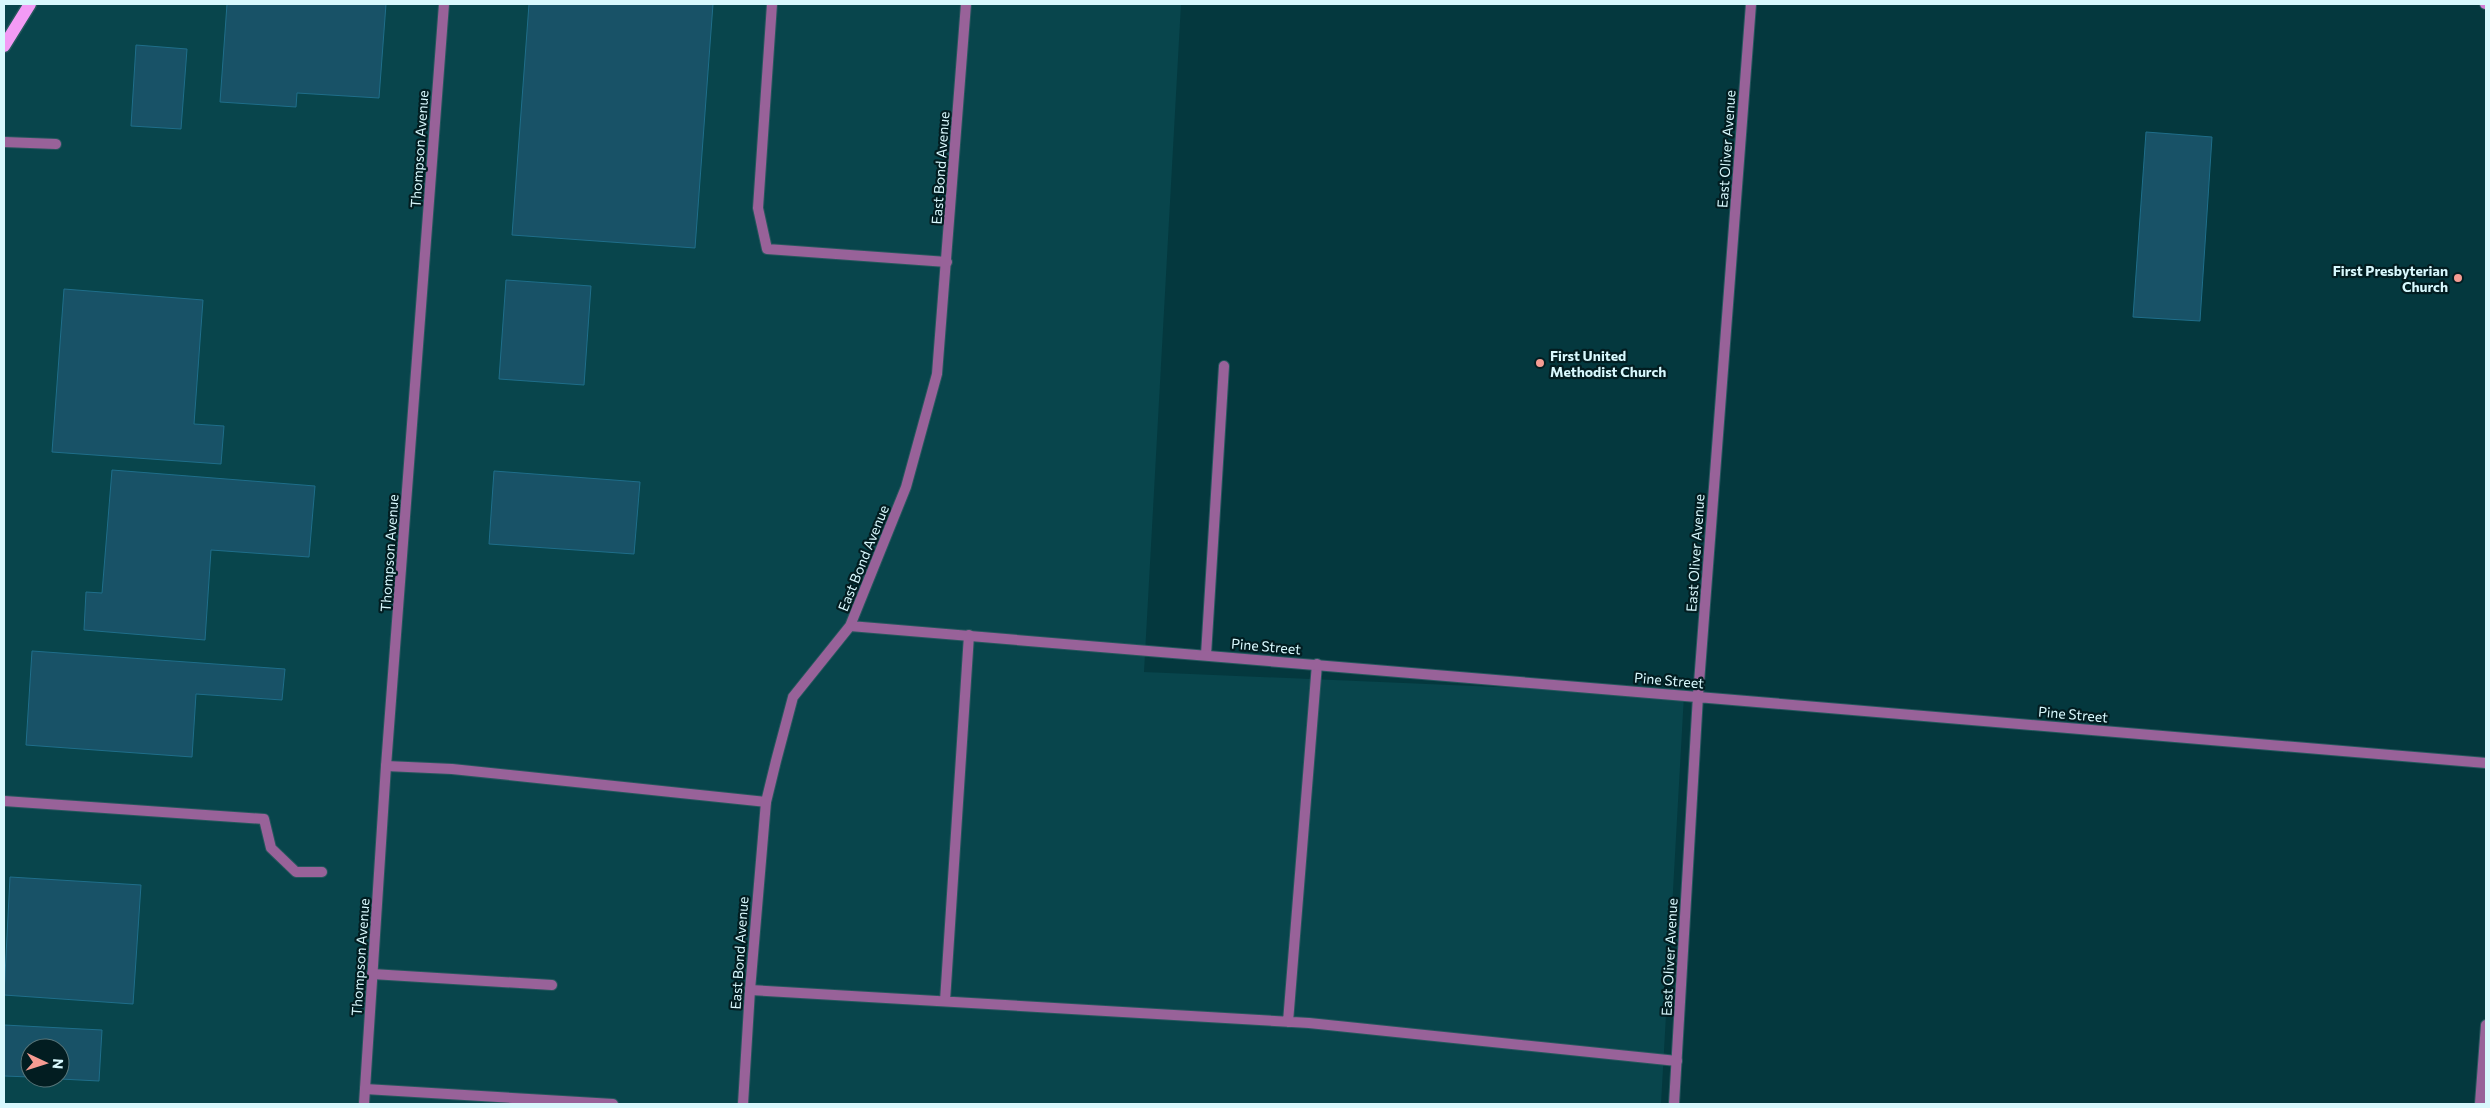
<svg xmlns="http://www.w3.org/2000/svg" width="2490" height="1108" viewBox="0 0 2490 1108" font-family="Commissioner,sans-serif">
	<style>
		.built { fill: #08454c; fill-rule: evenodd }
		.building { fill: #185267; stroke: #1f6e8a }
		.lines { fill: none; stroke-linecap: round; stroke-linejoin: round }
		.service-casing { stroke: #26575d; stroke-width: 12 }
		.minor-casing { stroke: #26575d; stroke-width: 12 }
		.secondary-casing { stroke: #26575d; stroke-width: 12 }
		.primary-casing { stroke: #26575d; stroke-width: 15 }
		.service { stroke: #986299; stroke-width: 10 }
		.minor { stroke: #986299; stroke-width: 10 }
		.secondary { stroke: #d27cd4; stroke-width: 10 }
		.primary { stroke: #f39bf5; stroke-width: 12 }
		.poi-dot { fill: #f59c93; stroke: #021d21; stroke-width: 2 }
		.labels { text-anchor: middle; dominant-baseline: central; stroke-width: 4.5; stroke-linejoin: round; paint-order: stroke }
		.street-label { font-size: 14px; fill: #d8f8fd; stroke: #021d21 }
		.poi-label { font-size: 14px; font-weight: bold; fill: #d8f8fd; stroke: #021d21; text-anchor: end }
	</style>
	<rect width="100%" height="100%" fill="#04383e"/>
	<path class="built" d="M 4,4 L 1181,4 L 1144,672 L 1684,695 L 1661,1104 L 4,1104 ZM 30,1048 L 60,1048 L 60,1078 L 30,1078 Z"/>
	<path class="building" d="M 227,4 L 386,4 L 379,98 L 297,93 L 296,107 L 220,102 Z
		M 529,4 L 713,4 L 695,248 L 512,235 Z
		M 136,45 L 187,49 L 181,129 L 131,126 Z
		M 2146,132 L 2212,137 L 2200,321 L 2133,317 Z
		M 506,280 L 591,286 L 584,385 L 499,379 Z
		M 64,289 L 203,300 L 194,424 L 224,426 L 221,464 L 52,452 Z
		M 112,470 L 315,486 L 309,557 L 211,550 L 205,640 L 84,630 L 86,592 L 102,593 Z
		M 494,471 L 640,482 L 634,554 L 489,544 Z
		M 32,651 L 285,669 L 282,700 L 196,694 L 192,757 L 26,745 Z
		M 10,877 L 141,885 L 133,1004 L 4,995 Z
		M 4,1025 L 102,1030 L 99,1081 L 41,1078 L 60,1078 L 60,1048 L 30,1048 L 30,1077 L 4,1076 Z"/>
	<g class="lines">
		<defs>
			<path id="service" d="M 772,4 L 758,208 L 767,249 L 947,262
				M 4,142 L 56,144
				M 1206,655 L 1224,366
				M 386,766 L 452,769 L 766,802
				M 4,801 L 264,819 L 271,848 L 296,872 L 322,872
				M 372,974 L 552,985
				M 750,990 L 1309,1023 L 1677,1061
				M 945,1001 L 969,635
				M 1288,1022 L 1317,664
				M 365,1089 L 613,1104"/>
			<path id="minor" d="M 850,626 L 2486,763
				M 364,1104 L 386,766 L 444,4
				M 743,1104 L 750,990 L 766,802 L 776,761 L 793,697 L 850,626 L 906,487 L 937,374 L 966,4
				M 1674,1104 L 1698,696 L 1751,4
				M 2480,1104 L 2486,1025"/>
			<path id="secondary" d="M 2485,4 L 2486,4"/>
			<path id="primary" d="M 4,46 L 30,4"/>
		</defs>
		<use href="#service" class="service-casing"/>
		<use href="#minor" class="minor-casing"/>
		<use href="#secondary" class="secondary-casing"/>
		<use href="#primary" class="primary-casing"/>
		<use href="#service" class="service"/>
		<use href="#minor" class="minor"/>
		<use href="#secondary" class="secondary"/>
		<use href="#primary" class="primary"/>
	</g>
	<g class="poi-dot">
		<circle cx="2458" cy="278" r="5"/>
		<circle cx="1540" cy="363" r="5"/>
	</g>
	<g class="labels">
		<g class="street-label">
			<text transform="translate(419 149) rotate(-86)">Thompson Avenue</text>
			<text transform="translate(1726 149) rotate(-86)">East Oliver Avenue</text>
			<text transform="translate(940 168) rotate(-86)">East Bond Avenue</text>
			<text transform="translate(389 553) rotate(-86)">Thompson Avenue</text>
			<text transform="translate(1695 553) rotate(-86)">East Oliver Avenue</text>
			<text transform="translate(863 558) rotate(-68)">East Bond Avenue</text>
			<text transform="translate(1266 646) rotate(5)">Pine Street</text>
			<text transform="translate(1669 680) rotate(5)">Pine Street</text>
			<text transform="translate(2073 714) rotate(5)">Pine Street</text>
			<text transform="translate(739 953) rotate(-86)">East Bond Avenue</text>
			<text transform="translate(360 957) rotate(-86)">Thompson Avenue</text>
			<text transform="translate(1669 957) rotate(-87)">East Oliver Avenue</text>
		</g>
		<g class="poi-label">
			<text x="2448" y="270">First Presbyterian<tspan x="2448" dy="16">Church</tspan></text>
			<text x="1550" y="355" text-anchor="start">First United<tspan x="1550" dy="16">Methodist Church</tspan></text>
		</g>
	</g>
	<rect width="2490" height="1108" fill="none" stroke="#d8f8fd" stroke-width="10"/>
	<g transform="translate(45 1063) rotate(94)"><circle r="24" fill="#021d21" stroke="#587579"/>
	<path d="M0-4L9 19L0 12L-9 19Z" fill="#f59c93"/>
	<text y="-8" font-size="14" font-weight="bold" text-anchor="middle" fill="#d8f8fd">N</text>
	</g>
</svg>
